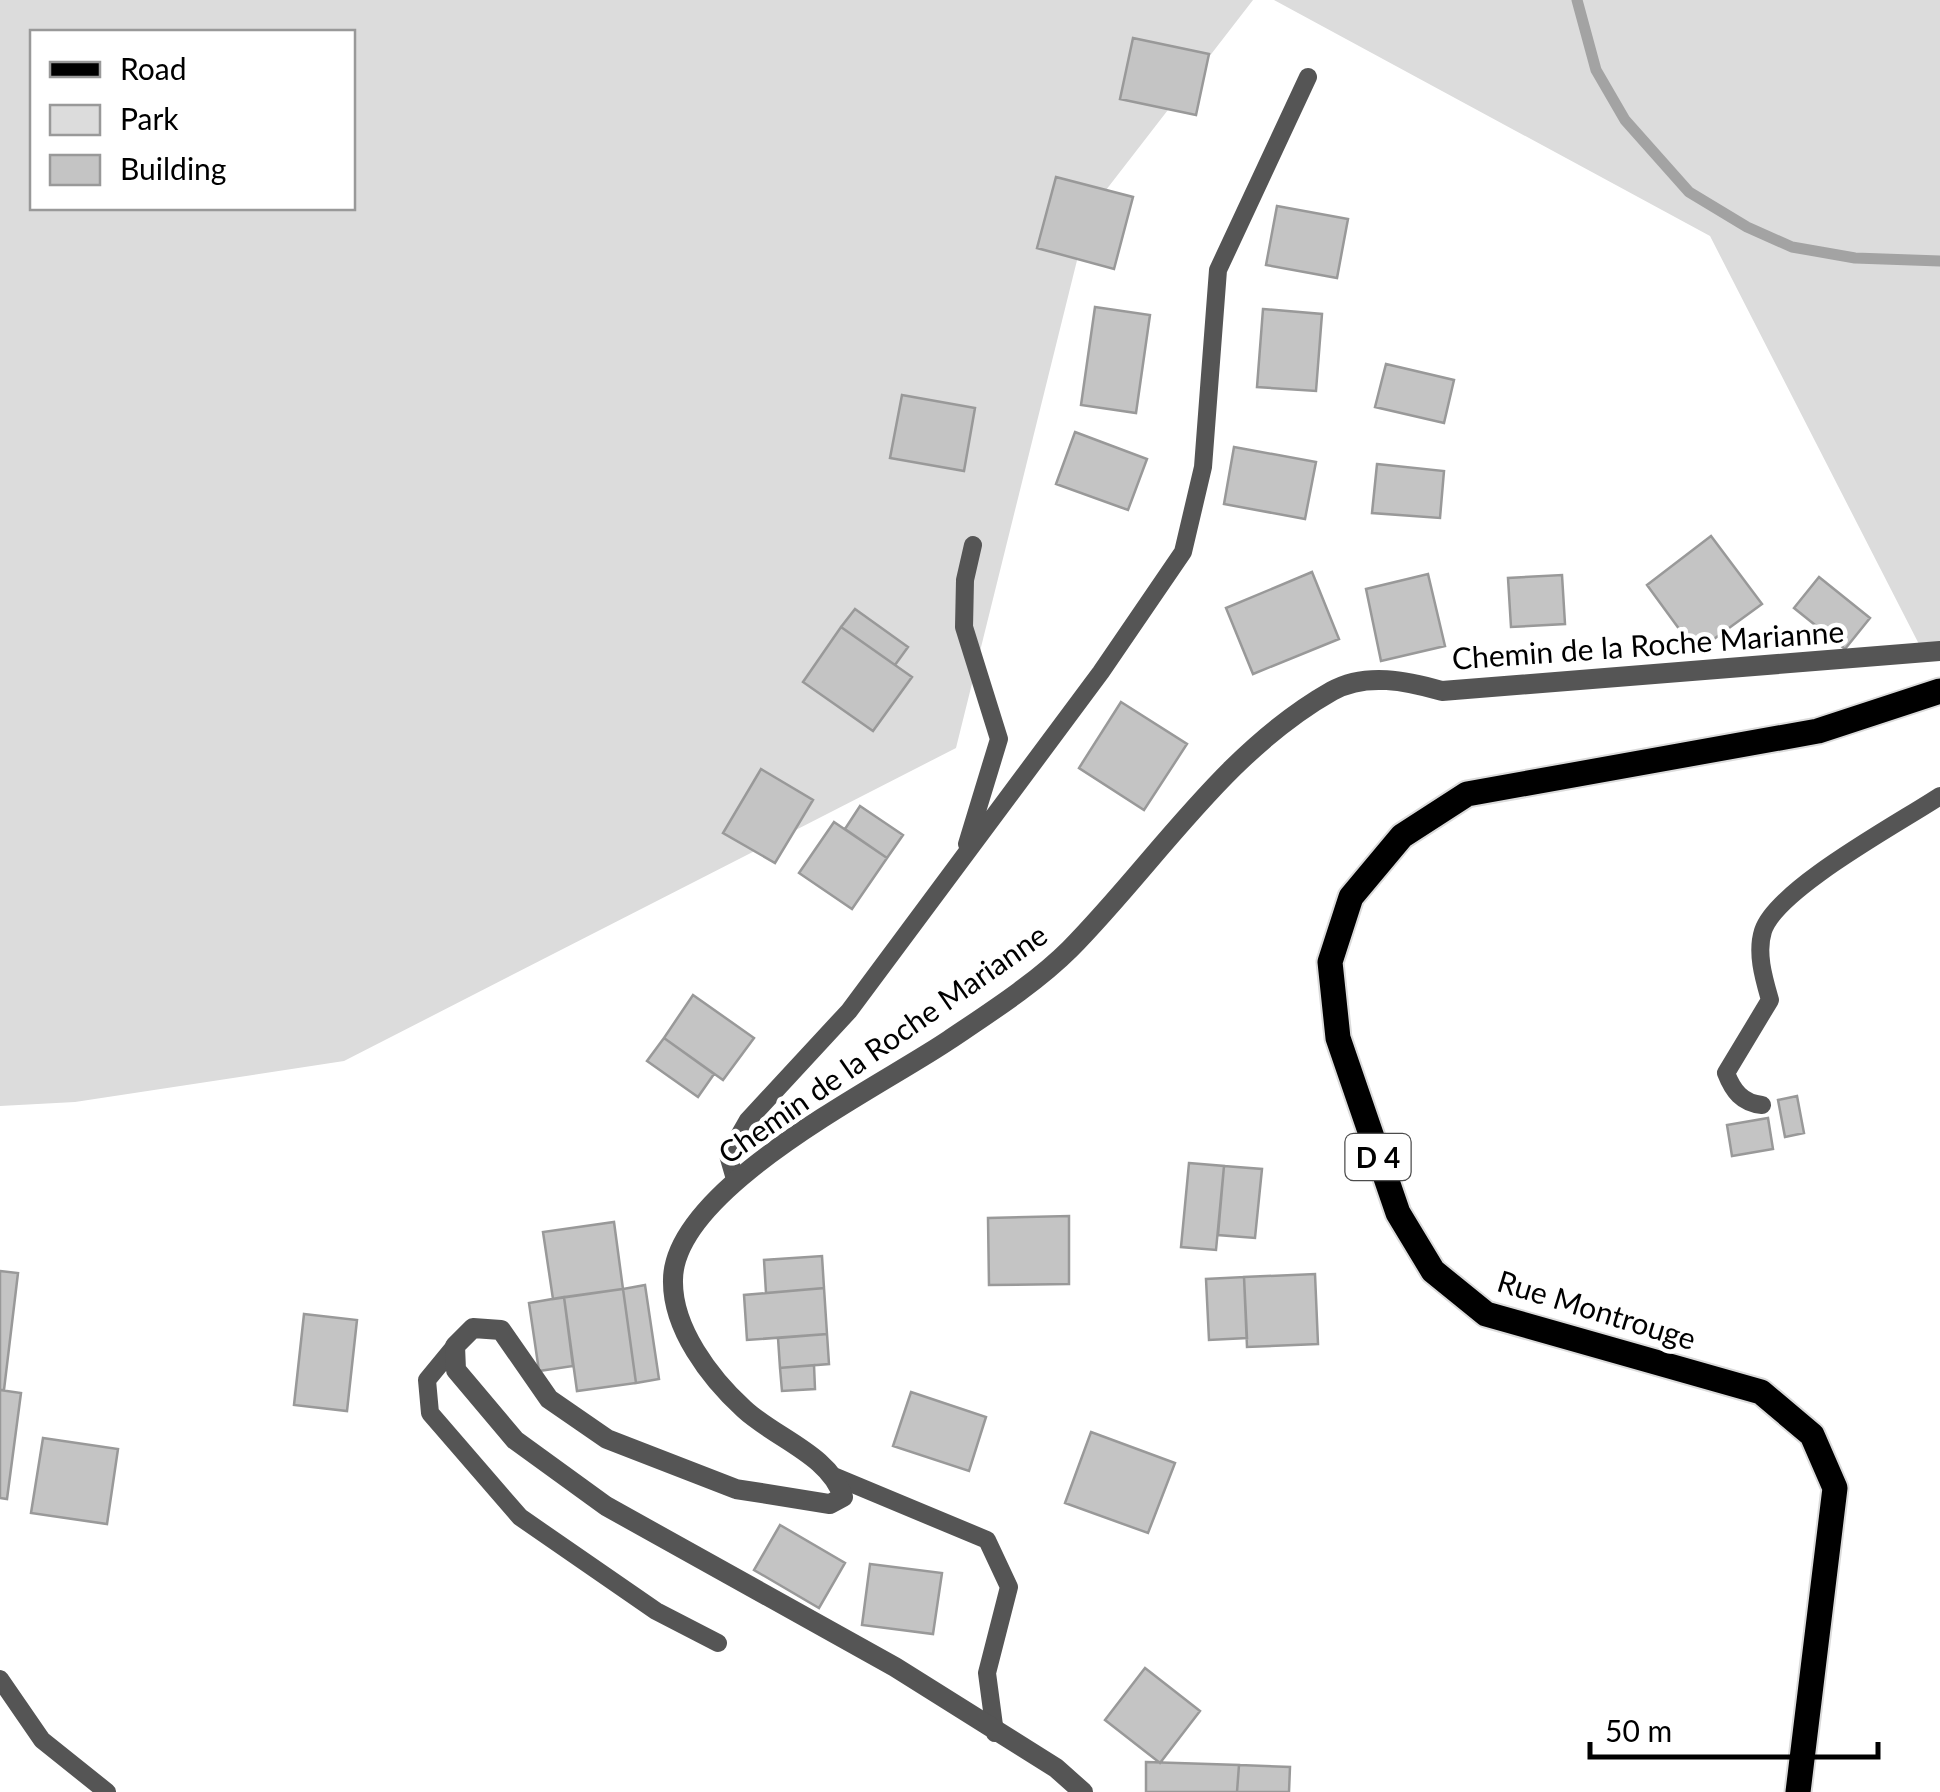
<svg xmlns="http://www.w3.org/2000/svg" width="1940" height="1792" viewBox="0 0 1940 1792" font-family="Lato,sans-serif">
	<style>
		.green { fill: #dcdcdc; fill-rule: evenodd }
		.lines { fill: none; stroke-linecap: round; stroke-linejoin: round }
		.stream { stroke: #a3a3a3; stroke-width: 11 }
		.building { fill: #c4c4c4; stroke: #999; stroke-width: 2.5 }
		.primary-casing { stroke: #dbdbdb; stroke-width: 29 }
		.service { stroke: #555; stroke-width: 18 }
		.minor { stroke: #555; stroke-width: 20 }
		.primary { stroke: #000; stroke-width: 25 }
		.labels { text-anchor: middle; dominant-baseline: central; stroke-width: 9; stroke-linejoin: round; paint-order: stroke }
		.shield { fill: #fff; stroke: #4c4c4c; stroke-width: 2.5 }
		.shield-label { font-size: 28px; font-weight: bold; fill: #000 }
		.street-label { font-size: 30px; fill: #000; stroke: #fff }
	</style>
	<rect width="100%" height="100%" fill="#fff"/>
	<path class="green" d="M 0,0 L 1253,0 L 1089,212 L 956,748 L 344,1061 L 75,1102 L 0,1106 ZM 32,32 L 352,32 L 352,208 L 32,208 Z
		M 1274,0 L 1940,0 L 1940,642 L 1923,652 L 1710,236 Z"/>
	<g class="lines">
		<path class="stream" d="M 1577,0 L 1596,70 L 1625,120 L 1689,192 L 1747,227 L 1792,247 L 1855,258 L 1940,261"/>
	</g>
	<path class="building" d="M 1133,38 L 1209,54 L 1196,115 L 1120,99 Z
		M 1056,177 L 1133,197 L 1114,269 L 1037,248 Z
		M 1277,206 L 1348,219 L 1337,278 L 1266,265 Z
		M 1095,307 L 1150,315 L 1136,413 L 1081,405 Z
		M 1263,309 L 1322,314 L 1316,391 L 1257,387 Z
		M 1386,364 L 1454,380 L 1444,423 L 1375,407 Z
		M 902,395 L 975,408 L 964,471 L 890,458 Z
		M 1075,432 L 1147,459 L 1128,510 L 1056,484 Z
		M 1234,447 L 1316,462 L 1305,519 L 1224,504 Z
		M 1377,464 L 1444,471 L 1440,518 L 1372,513 Z
		M 1711,536 L 1762,604 L 1696,652 L 1647,585 Z
		M 1312,572 L 1339,639 L 1253,674 L 1226,608 Z
		M 1428,574 L 1445,646 L 1381,661 L 1366,589 Z
		M 1562,575 L 1565,624 L 1511,627 L 1508,578 Z
		M 1819,577 L 1870,618 L 1845,649 L 1794,608 Z
		M 855,609 L 908,647 L 895,665 L 841,627 Z
		M 841,627 L 912,677 L 873,731 L 803,682 Z
		M 1121,702 L 1187,744 L 1144,810 L 1079,768 Z
		M 761,769 L 813,800 L 775,863 L 723,833 Z
		M 860,806 L 903,835 L 887,858 L 845,829 Z
		M 834,822 L 887,858 L 852,909 L 799,873 Z
		M 693,995 L 754,1038 L 723,1080 L 664,1038 Z
		M 664,1038 L 714,1074 L 698,1097 L 647,1061 Z
		M 1797,1096 L 1804,1133 L 1785,1137 L 1778,1100 Z
		M 1768,1118 L 1773,1149 L 1732,1156 L 1727,1125 Z
		M 1189,1163 L 1224,1166 L 1216,1250 L 1181,1247 Z
		M 1224,1166 L 1262,1169 L 1255,1238 L 1218,1235 Z
		M 1069,1216 L 1069,1284 L 989,1285 L 988,1218 Z
		M 614,1222 L 623,1289 L 553,1299 L 543,1232 Z
		M 822,1256 L 824,1288 L 766,1293 L 764,1260 Z
		M 0,1271 L 18,1273 L 4,1390 L 0,1390 Z
		M 1315,1274 L 1318,1344 L 1247,1347 L 1244,1277 Z
		M 1244,1277 L 1247,1338 L 1209,1340 L 1206,1279 Z
		M 645,1285 L 659,1379 L 636,1383 L 623,1289 Z
		M 824,1288 L 827,1334 L 747,1340 L 744,1295 Z
		M 623,1289 L 636,1383 L 577,1391 L 564,1297 Z
		M 564,1297 L 573,1366 L 539,1371 L 529,1303 Z
		M 304,1314 L 357,1320 L 347,1411 L 294,1405 Z
		M 827,1334 L 829,1364 L 780,1368 L 778,1338 Z
		M 814,1365 L 815,1389 L 782,1391 L 780,1368 Z
		M 0,1390 L 21,1393 L 7,1499 L 0,1498 Z
		M 911,1392 L 986,1417 L 969,1471 L 893,1446 Z
		M 1091,1432 L 1175,1463 L 1148,1533 L 1065,1503 Z
		M 43,1438 L 118,1449 L 107,1524 L 31,1513 Z
		M 780,1525 L 845,1563 L 819,1608 L 754,1570 Z
		M 870,1564 L 942,1573 L 933,1634 L 862,1625 Z
		M 1145,1668 L 1200,1711 L 1160,1763 L 1105,1720 Z
		M 1146,1762 L 1239,1765 L 1237,1792 L 1146,1792 Z
		M 1239,1765 L 1290,1767 L 1289,1792 L 1237,1792 Z"/>
	<g class="lines">
		<defs>
			<path id="primary" d="M 1798,1792 L 1835,1488 L 1812,1435 L 1761,1392 L 1486,1314 L 1433,1271 L 1398,1213 L 1338,1038 L 1330,962 L 1351,897 L 1402,836 L 1467,794 L 1818,731 L 1940,691"/>
		</defs>
		<use href="#primary" class="primary-casing"/>
		<path class="service" d="M 967,844 L 999,739 L 964,627 L 965,580 L 973,545
			M 1762,1105 C 1742,1103 1733,1091 1726,1073 L 1770,1000 C 1764,979 1756,953 1763,931 C 1776,889 1901,822 1940,796
			M 735,1179 L 728,1155 L 748,1120 L 849,1011 L 1101,672 L 1183,552 L 1203,467 L 1218,270 L 1308,77
			M 455,1346 L 427,1380 L 430,1413 L 520,1517 L 656,1611 L 718,1643
			M 836,1477 L 987,1540 L 1009,1587 L 987,1673 L 995,1733
			M 0,1679 L 42,1740 L 107,1792"/>
		<path class="minor" d="M 1083,1792 L 1056,1768 L 895,1667 L 606,1506 L 515,1440 L 456,1370 L 455,1346 L 473,1328 L 501,1330 L 549,1399 L 607,1439 L 736,1489 L 830,1504 L 843,1497 C 830,1455 775,1438 744,1409 C 710,1378 672,1328 673,1280 C 673,1188 878,1088 949,1040 C 989,1013 1036,983 1070,949 C 1155,863 1224,752 1332,691 C 1366,672 1407,681 1442,691 L 1940,651"/>
		<use href="#primary" class="primary"/>
	</g>
	<g class="labels">
		<rect class="shield" x="1345.5" y="1134" width="65" height="46" rx="8"/>
		<g class="shield-label">
			<text x="1378" y="1157">D 4</text>
		</g>
		<g class="street-label">
			<text transform="translate(1648 644) rotate(-4)">Chemin de la Roche Marianne</text>
			<text transform="translate(882 1043) rotate(-35)">Chemin de la Roche Marianne</text>
			<text transform="translate(1597 1309) rotate(17)">Rue Montrouge</text>
		</g>
	</g>
	<rect x="30" y="30" width="325" height="180" fill="#ffffff" stroke="#999999" stroke-width="2.5"/>
	<rect x="50" y="62" width="50" height="15" fill="#000000" stroke="#999999" stroke-width="2.5"/>
	<text x="120" y="80" font-size="30" fill="#000000">Road</text>
	<rect x="50" y="105" width="50" height="30" fill="#dcdcdc" stroke="#999999" stroke-width="2.5"/>
	<text x="120" y="130" font-size="30" fill="#000000">Park</text>
	<rect x="50" y="155" width="50" height="30" fill="#c4c4c4" stroke="#999999" stroke-width="2.5"/>
	<text x="120" y="180" font-size="30" fill="#000000">Building</text>
	<path d="M1590 1742v15h288v-15" fill="none" stroke="#000000" stroke-width="5"/>
	<text x="1605" y="1742" font-size="30" fill="#000000" stroke="#ffffff" stroke-width="8" paint-order="stroke">50 m</text>
</svg>
